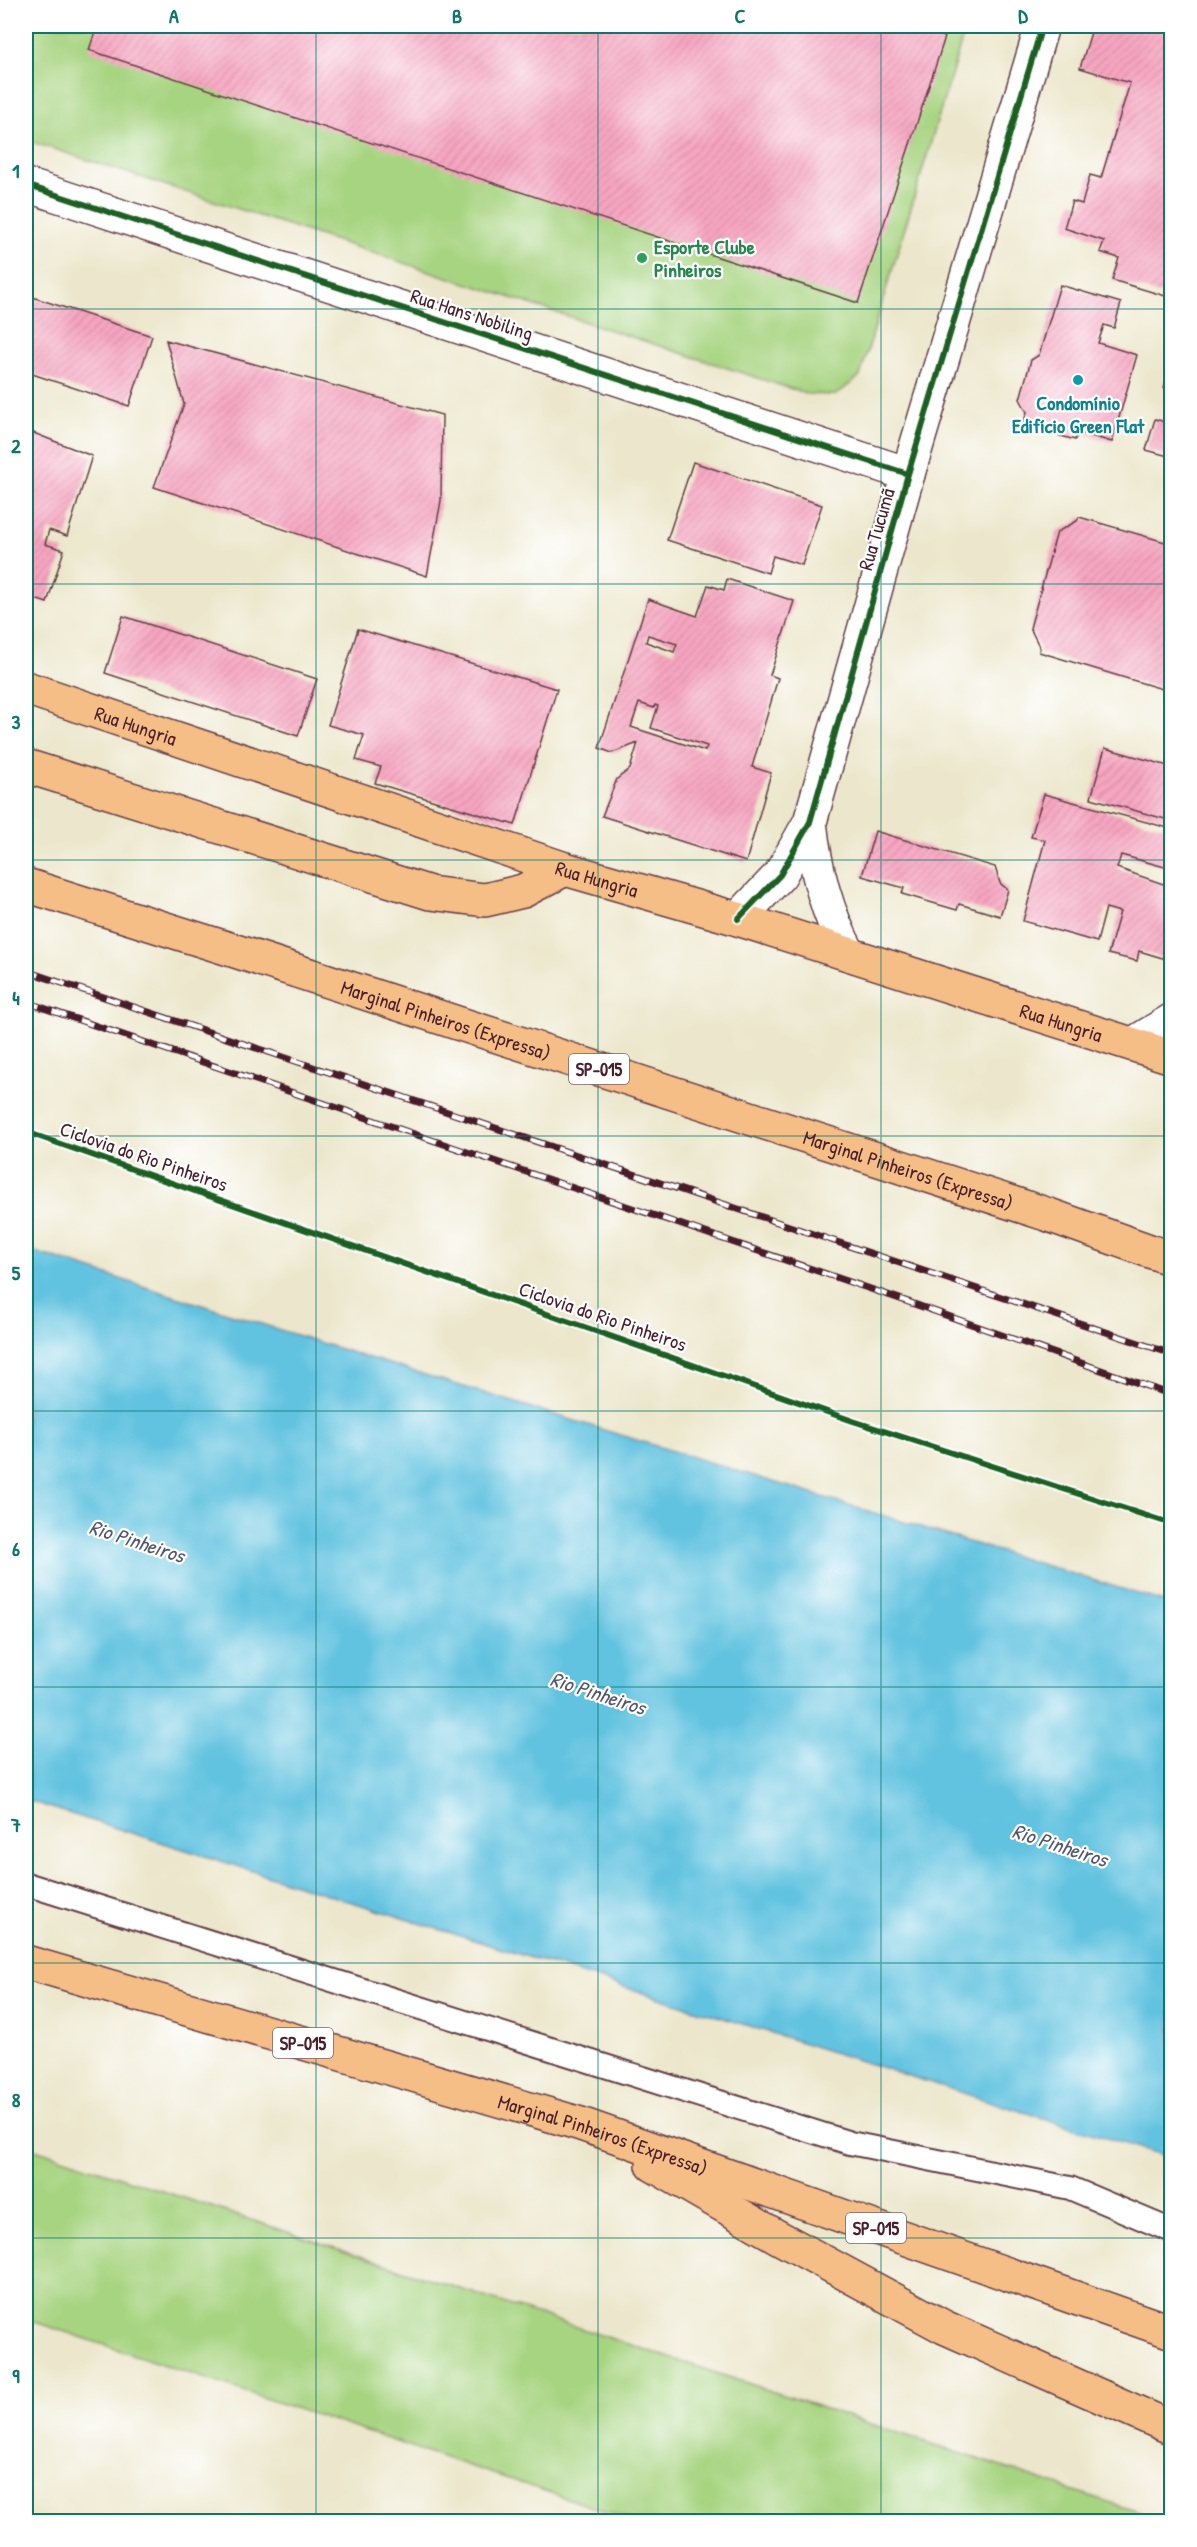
<svg xmlns="http://www.w3.org/2000/svg" width="1197" height="2547" viewBox="0 0 1197 2547" font-family="'Patrick Hand',sans-serif">
	<style>
		.green { fill: #a7d481; stroke: #787a56; stroke-width: 1.5 }
		.water { fill: #62c3e0; stroke: #567186; stroke-width: 1.5 }
		.building { fill: url(#building-hatch); fill-rule: evenodd }
		.lines { fill: none; stroke-linecap: round; stroke-linejoin: round }
		.service-casing { stroke: #623d43; stroke-width: 26 }
		.minor-casing { stroke: #623d43; stroke-width: 36 }
		.tertiary-casing { stroke: #623d43; stroke-width: 36 }
		.trunk-casing { stroke: #623d43; stroke-width: 36 }
		.motorway-casing { stroke: #623d43; stroke-width: 36 }
		.service { stroke: #fff; stroke-width: 22 }
		.minor { stroke: #fff; stroke-width: 33 }
		.tertiary { stroke: #fff; stroke-width: 33 }
		.trunk { stroke: #f6be87; stroke-width: 33 }
		.motorway { stroke: #f6be87; stroke-width: 33 }
		.rail-casing { stroke: #4a1f2b; stroke-width: 7 }
		.rail { stroke: #fff; stroke-width: 4.5; stroke-dasharray: 14; stroke-linecap: butt }
		.cycleway-casing { stroke: #fff; stroke-width: 10 }
		.cycleway { stroke: #1b5e20; stroke-width: 6 }
		.grid { fill: none; stroke: #0f766e; stroke-width: 1.5; stroke-opacity: 0.55 }
		.leisure-dot { fill: #2e9e5b; stroke: #fff; stroke-width: 2 }
		.culture-dot { fill: #0f9aa8; stroke: #fff; stroke-width: 2 }
		.labels { text-anchor: middle; dominant-baseline: central; stroke-width: 4.5; stroke-linejoin: round; paint-order: stroke }
		.shield { fill: #fff; stroke: #80626b; stroke-width: 1.5 }
		.shield-label { font-size: 18px; font-weight: bold; fill: #4a1f2b }
		.leisure-label { font-size: 20px; font-weight: bold; fill: #27864d; stroke: #fff; text-anchor: start }
		.street-label { font-size: 20px; fill: #4a1f2b; stroke: #fff }
		.culture-label { font-size: 20px; font-weight: bold; fill: #0d838f; stroke: #fff }
		.water-label { font-size: 21px; font-style: italic; fill: #52586a; stroke: #fff }
		.neatline { fill: none; stroke: #0f766e; stroke-width: 2 }
		.grid-label { font-size: 20px; text-anchor: middle; font-weight: bold; fill: #0f766e }
	</style>
	<defs>
		<pattern id="building-hatch" width="6" height="6" patternUnits="userSpaceOnUse" patternTransform="scale(1.5)"><rect width="6" height="6" fill="#f7a6c1"/><path d="M-1 1l2-2M0 6l6-6M5 7l2-2" fill="none" stroke="#d58ea6"/></pattern>
	</defs>
	<rect width="100%" height="100%" fill="#fff"/>
	<filter id="ink" filterUnits="userSpaceOnUse"><feTurbulence type="fractalNoise" baseFrequency=".0167" numOctaves="2"/><feDisplacementMap in="SourceGraphic" scale="12" xChannelSelector="R" yChannelSelector="G"/><feConvolveMatrix kernelMatrix="1 2 1 2 8 2 1 2 1" color-interpolation-filters="sRGB"/></filter>
	<filter id="wash" filterUnits="userSpaceOnUse"><feTurbulence type="fractalNoise" baseFrequency=".008" numOctaves="4" result="noise"/><feDisplacementMap in="SourceGraphic" scale="24" xChannelSelector="R" yChannelSelector="G"/><feGaussianBlur stdDeviation="1.35" result="paint"/><feColorMatrix in="noise" values="0 0 0 0 0 0 0 0 0 0 0 0 0 0 0 0 0 1.4 0 .05"/><feComposite in="paint" operator="in"/></filter>
	<g filter="url(#wash)">
		<rect width="100%" height="100%" fill="#ece7cc"/>
		<path class="green" d="M 26,26 L 966,26 L 860,376 L 836,395 L 807,394 L 26,140 Z
			M 26,2146 L 1166,2521 L 635,2521 L 26,2319 Z"/>
		<path class="water" d="M 26,1249 L 337,1348 L 1171,1604 L 1171,2158 L 26,1800 Z"/>
		<g id="blocks">
			<path class="building" d="M 97,26 L 912,26 L 945,37 L 858,303 L 89,50 Z
				M 1093,26 L 1172,26 L 1172,298 L 1112,280 L 1119,258 L 1100,252 L 1104,241 L 1064,228 L 1072,201 L 1082,204 L 1090,175 L 1101,178 L 1130,83 L 1080,68 Z
				M 1060,285 L 1121,303 L 1114,328 L 1104,325 L 1098,343 L 1137,355 L 1112,442 L 1078,432 L 1075,440 L 1023,425 L 1027,412 L 1020,399 L 1031,360 L 1039,355 Z
				M 26,295 L 152,336 L 129,406 L 26,372 Z
				M 166,340 L 442,415 L 441,501 L 427,576 L 154,487 L 184,404 Z
				M 1171,364 L 1172,364 L 1172,390 L 1164,388 Z
				M 1155,419 L 1172,424 L 1172,457 L 1146,450 Z
				M 26,430 L 92,456 L 67,536 L 49,530 L 45,544 L 64,550 L 47,603 L 26,596 Z
				M 693,462 L 822,505 L 802,565 L 773,556 L 768,573 L 667,540 Z
				M 1079,517 L 1172,544 L 1172,692 L 1039,652 L 1040,648 L 1030,628 L 1057,532 L 1077,521 Z
				M 727,579 L 794,601 L 770,675 L 778,678 L 752,767 L 771,773 L 746,862 L 602,816 L 617,779 L 630,769 L 638,743 L 612,753 L 599,748 L 648,599 L 697,616 L 708,585 L 724,590 ZM 648,635 L 677,644 L 674,652 L 646,642 ZM 639,703 L 654,708 L 655,705 L 658,706 L 651,728 L 707,746 L 705,751 L 631,727 Z
				M 123,616 L 317,679 L 298,736 L 105,673 Z
				M 358,629 L 557,689 L 515,825 L 375,783 L 381,767 L 356,760 L 364,735 L 328,725 Z
				M 1105,748 L 1172,767 L 1172,821 L 1091,798 Z
				M 1044,794 L 1172,829 L 1172,869 L 1121,855 L 1117,868 L 1172,887 L 1172,945 L 1166,959 L 1139,951 L 1137,961 L 1108,954 L 1120,912 L 1106,908 L 1097,942 L 1023,921 L 1045,840 L 1031,837 Z
				M 875,831 L 995,867 L 1000,883 L 1008,890 L 1000,916 L 959,904 L 957,910 L 902,894 L 904,888 L 862,876 Z"/>
		</g>
	</g>
	<g filter="url(#ink)">
		<use href="#blocks" fill-opacity="0" stroke="#623d43" stroke-width="1.5"/>
		<g class="lines">
			<defs>
				<path id="service" d="M 26,1884 L 850,2143 L 1070,2188 L 1172,2231"/>
				<path id="minor" d="M 26,185 L 908,474
					M 1133,1044 L 1172,1020"/>
				<path id="tertiary" d="M 810,822 C 815,870 826,912 849,954
					M 738,919 L 780,875 L 810,822 L 908,474 L 1042,26"/>
				<g id="trunk">
					<path id="s1" d="M 26,688 L 565,869 L 738,919 L 1172,1057"/>
				</g>
				<g id="motorway">
					<path d="M 26,766 L 430,893 L 485,900 L 523,891 L 565,869"/>
					<path id="s2" d="M 26,885 L 223,947 L 1049,1215 L 1172,1259"/>
					<path id="s3" d="M 26,1962 L 581,2124 L 1172,2332"/>
					<path d="M 653,2165 L 778,2237 L 944,2327 L 1172,2428"/>
				</g>
			</defs>
			<use href="#service" class="service-casing"/>
			<use href="#minor" class="minor-casing"/>
			<use href="#tertiary" class="tertiary-casing"/>
			<use href="#trunk" class="trunk-casing"/>
			<use href="#motorway" class="motorway-casing"/>
			<use href="#service" class="service"/>
			<use href="#minor" class="minor"/>
			<use href="#tertiary" class="tertiary"/>
			<use href="#trunk" class="trunk"/>
			<use href="#motorway" class="motorway"/>
			<defs>
				<path id="rail" d="M 26,971 L 1172,1354
					M 26,1002 L 897,1298 L 1172,1395"/>
			</defs>
			<use href="#rail" class="rail-casing"/>
			<use href="#rail" class="rail"/>
			<defs>
				<path id="cycleway" d="M 26,185 L 908,474
					M 738,919 L 780,875 L 810,822 L 908,474 L 1042,26
					M 26,1132 L 853,1421 L 1172,1524"/>
			</defs>
			<use href="#cycleway" class="cycleway-casing"/>
			<use href="#cycleway" class="cycleway"/>
		</g>
	</g>
	<path class="grid" d="M 316,26 L 316,2522M 598,26 L 598,2522M 881,26 L 881,2522M 26,309 L 1172,309M 26,584 L 1172,584M 26,860 L 1172,860M 26,1136 L 1172,1136M 26,1411 L 1172,1411M 26,1687 L 1172,1687M 26,1963 L 1172,1963M 26,2238 L 1172,2238"/>
	<circle class="leisure-dot" cx="642" cy="258" r="6"/>
	<circle class="culture-dot" cx="1078" cy="380" r="6"/>
	<g class="labels">
		<g class="shield">
			<rect x="569" y="1054" width="60" height="30" rx="4.5"/>
			<rect x="273" y="2028" width="60" height="30" rx="4.5"/>
			<rect x="846" y="2213" width="60" height="30" rx="4.5"/>
		</g>
		<g class="shield-label">
			<text x="599" y="1069">SP-015</text>
			<text x="303" y="2043">SP-015</text>
			<text x="876" y="2228">SP-015</text>
		</g>
		<g class="leisure-label">
			<text x="654" y="246">Esporte Clube<tspan x="654" dy="23">Pinheiros</tspan></text>
		</g>
		<g class="street-label">
			<text transform="translate(472 314) rotate(18)">Rua Hans Nobiling</text>
			<text transform="translate(876 529) rotate(-74)">Rua Tucumã</text>
			<text stroke="none"><textPath href="#s1" startOffset="116">Rua Hungria</textPath></text>
			<text stroke="none"><textPath href="#s1" startOffset="602">Rua Hungria</textPath></text>
			<text stroke="none"><textPath href="#s2" startOffset="441">Marginal Pinheiros (Expressa)</textPath></text>
			<text stroke="none"><textPath href="#s1" startOffset="1088">Rua Hungria</textPath></text>
			<text transform="translate(144 1156) rotate(19)">Ciclovia do Rio Pinheiros</text>
			<text stroke="none"><textPath href="#s2" startOffset="927">Marginal Pinheiros (Expressa)</textPath></text>
			<text transform="translate(603 1316) rotate(19)">Ciclovia do Rio Pinheiros</text>
			<text stroke="none"><textPath href="#s3" startOffset="602">Marginal Pinheiros (Expressa)</textPath></text>
		</g>
		<g class="culture-label">
			<text x="1078" y="402">Condomínio<tspan x="1078" dy="23">Edifício Green Flat</tspan></text>
		</g>
		<g class="water-label">
			<text transform="translate(137 1541) rotate(18)">Rio Pinheiros</text>
			<text transform="translate(598 1693) rotate(18)">Rio Pinheiros</text>
			<text transform="translate(1060 1845) rotate(18)">Rio Pinheiros</text>
		</g>
	</g>
	<rect width="1197" height="2547" fill="none" stroke="#fff" stroke-width="66"/>
	<rect x="33" y="33" width="1131" height="2481" class="neatline"/>
	<g class="grid-label">
		<text x="174" y="23">A</text>
		<text x="457" y="23">B</text>
		<text x="740" y="23">C</text>
		<text x="1023" y="23">D</text>
		<text x="16" y="178">1</text>
		<text x="16" y="453">2</text>
		<text x="16" y="729">3</text>
		<text x="16" y="1005">4</text>
		<text x="16" y="1280">5</text>
		<text x="16" y="1556">6</text>
		<text x="16" y="1832">7</text>
		<text x="16" y="2107">8</text>
		<text x="16" y="2383">9</text>
	</g>
</svg>
